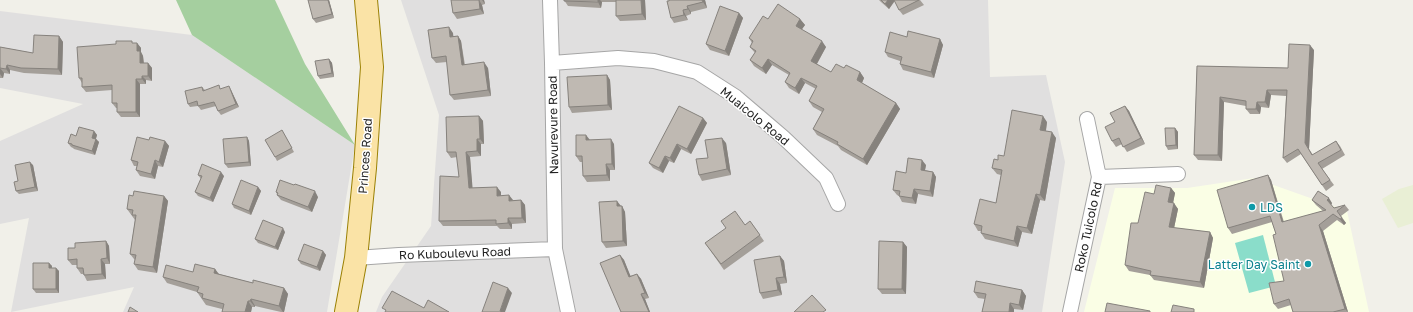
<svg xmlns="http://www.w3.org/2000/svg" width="1413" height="312" viewBox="0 0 1413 312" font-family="'Golos Text',sans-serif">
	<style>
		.residential { fill: #e0dfdf }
		.education { fill: #fafee5 }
		.farmland { fill: #e9efd5 }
		.forest { fill: #a5cf9f }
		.pitch { fill: #8addca }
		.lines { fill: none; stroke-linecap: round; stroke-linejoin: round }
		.street-casing { stroke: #a6a6a6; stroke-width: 16 }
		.primary-casing { stroke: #9b8104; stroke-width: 24 }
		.street { stroke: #fff; stroke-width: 14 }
		.primary { stroke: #fae3a6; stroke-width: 22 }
		.wall { fill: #a49f99 }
		.shaded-wall { fill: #86827d }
		.building { fill: #bfb9b2; stroke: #86827d }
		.culture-dot { fill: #0f9aa8; stroke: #fff; stroke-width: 1.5 }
		.labels { text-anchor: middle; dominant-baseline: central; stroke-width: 3; stroke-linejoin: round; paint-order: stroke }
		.street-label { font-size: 12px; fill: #222; stroke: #fff }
		.culture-label { font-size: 12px; fill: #0d838f; stroke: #fff; text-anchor: start }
	</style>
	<rect width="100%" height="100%" fill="#f1f0e9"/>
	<path class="residential" d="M 401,0 L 988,0 L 990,77 L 1046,75 L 1065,162 L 1042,312 L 376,312 L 382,297 L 431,226 L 439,115 Z
		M 0,11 L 192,35 L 355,145 L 327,312 L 123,312 L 134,287 L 11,312 L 29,218 L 0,224 L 0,141 L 83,104 L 0,88 Z"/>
	<path class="education" d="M 1254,178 L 1347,211 L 1369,312 L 1084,312 L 1115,188 L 1187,188 Z"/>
	<path class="farmland" d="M 1413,185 L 1413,223 L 1398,228 L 1382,199 L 1399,189 Z"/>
	<path class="forest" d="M 176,0 L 275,0 L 305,64 L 355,145 L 192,35 Z"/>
	<path class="pitch" d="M 1263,235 L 1276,286 L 1249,293 L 1235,243 Z"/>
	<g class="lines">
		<defs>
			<path id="street" d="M 550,0 L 552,63 L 555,249 L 568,312
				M 552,63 L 618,58 L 654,61 L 697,72 L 736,97 L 783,137 L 826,178 L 838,204
				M 1099,177 L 1178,174
				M 356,258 L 399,255 L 555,249
				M 1070,312 L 1099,177 L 1087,119"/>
			<path id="primary" d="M 346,312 L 356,258 L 365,168 L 372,67 L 366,0"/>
		</defs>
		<use href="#street" class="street-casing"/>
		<use href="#primary" class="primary-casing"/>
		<use href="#street" class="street"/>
		<use href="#primary" class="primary"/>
	</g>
	<path class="wall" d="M 329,0 L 334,18 L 316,23 L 313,19 Z
		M 451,0 L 484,0 L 485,4 L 482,5 L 484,14 L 457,19 L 453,13 Z
		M 564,0 L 645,0 L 646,20 L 620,21 L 616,16 L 616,2 L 602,2 L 601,8 L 568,6 Z
		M 705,0 L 707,8 L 691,12 L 691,14 L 686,16 L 688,20 L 674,23 L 671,18 L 667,1 Z
		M 879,0 L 920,0 L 924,5 L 903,15 L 899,10 L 895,1 L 889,9 L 881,2 Z
		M 739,13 L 743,18 L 729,56 L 710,50 L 706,44 Z
		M 768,19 L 800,19 L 805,25 L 801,30 L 826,47 L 817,64 L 831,72 L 844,68 L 860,72 L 864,78 L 862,83 L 896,103 L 900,109 L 867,165 L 841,150 L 838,146 L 817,135 L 813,129 L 822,112 L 813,107 L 809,101 L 816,89 L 805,83 L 799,94 L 789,88 L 785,82 L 789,75 L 772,65 L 766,74 L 754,66 L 750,60 L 755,53 L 750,47 L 752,43 L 749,38 Z
		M 453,33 L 453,36 L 458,36 L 461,41 L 465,65 L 488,68 L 491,96 L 454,100 L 450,95 L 447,62 L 436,63 L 432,58 Z
		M 59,36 L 63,42 L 62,75 L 24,73 L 10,70 L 10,74 L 4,73 L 3,78 L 0,78 L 0,47 L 33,53 Z
		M 907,37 L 940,39 L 943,45 L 934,78 L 903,70 L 900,64 L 900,61 L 888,57 L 885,52 Z
		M 134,43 L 137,43 L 141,48 L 141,52 L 143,56 L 144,63 L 148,63 L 152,68 L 152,81 L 146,80 L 146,84 L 140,84 L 140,117 L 121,117 L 117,112 L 117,108 L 116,108 L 112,103 L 112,90 L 86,92 L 82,87 L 82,83 L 79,78 Z
		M 1314,50 L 1309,149 L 1313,155 L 1336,141 L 1340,146 L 1345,155 L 1322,169 L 1334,185 L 1326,191 L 1301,154 L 1287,163 L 1283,158 L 1286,96 L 1271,95 L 1269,108 L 1261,107 L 1260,114 L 1250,114 L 1246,109 L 1246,106 L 1224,102 L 1222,161 L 1198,160 L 1194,155 L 1197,66 L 1288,68 Z
		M 329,59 L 332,63 L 334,77 L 320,79 L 318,76 Z
		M 607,75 L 610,80 L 612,110 L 572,113 L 569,107 Z
		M 202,87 L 205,90 L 221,89 L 231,90 L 239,107 L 221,115 L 218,111 L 216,106 L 201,110 L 198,106 L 190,107 L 188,104 Z
		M 1125,106 L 1129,111 L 1145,144 L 1127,152 L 1122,144 L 1116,147 L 1112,141 L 1115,122 Z
		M 479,116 L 483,121 L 484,144 L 481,144 L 481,156 L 470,157 L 472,188 L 501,192 L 501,196 L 513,200 L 521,200 L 525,205 L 526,223 L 512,224 L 512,229 L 500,229 L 497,226 L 443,226 L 439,221 L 459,177 L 457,157 L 451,158 L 447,152 Z
		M 703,118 L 707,123 L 691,154 L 681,149 L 674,163 L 669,161 L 663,173 L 653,168 L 649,163 Z
		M 1047,122 L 1046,131 L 1056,138 L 1045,201 L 1040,200 L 1032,234 L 1022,232 L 1018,247 L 985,239 L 981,233 L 981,231 L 978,231 L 974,224 L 996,203 L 1001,175 L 997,174 L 992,168 L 1004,156 Z
		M 1175,128 L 1178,132 L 1178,149 L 1168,150 L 1166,146 Z
		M 282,130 L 294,152 L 277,161 L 275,157 Z
		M 94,131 L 97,135 L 96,139 L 99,142 L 95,155 L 74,149 L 73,148 L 71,147 L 68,143 L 76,136 Z
		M 247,137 L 249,141 L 251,166 L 228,168 L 225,164 Z
		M 149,140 L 165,141 L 169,146 L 163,167 L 158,166 L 155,179 L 140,176 L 136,170 L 137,166 L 134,166 L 131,160 Z
		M 589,140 L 614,144 L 615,170 L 610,170 L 610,181 L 587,182 L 583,176 L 583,162 L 580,162 L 576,156 Z
		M 726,143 L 731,175 L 702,181 L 699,175 L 708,158 Z
		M 33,165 L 38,191 L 19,194 L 16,191 L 18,181 Z
		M 926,165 L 925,170 L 933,172 L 936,177 L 933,197 L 918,194 L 916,204 L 902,202 L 899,196 L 897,195 L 893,190 L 906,173 Z
		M 198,175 L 224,176 L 213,202 L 198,196 L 195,192 L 201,179 Z
		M 1268,175 L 1271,180 L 1284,222 L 1323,211 L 1316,205 L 1312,200 L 1332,203 L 1331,205 L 1334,208 L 1345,205 L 1349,210 L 1341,216 L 1346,223 L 1344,225 L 1337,220 L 1323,231 L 1348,312 L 1293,312 L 1291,305 L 1278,309 L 1274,304 L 1284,281 L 1276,234 L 1272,222 L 1232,234 L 1228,228 Z
		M 258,187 L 261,191 L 251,215 L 234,208 L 232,204 Z
		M 1171,188 L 1175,193 L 1173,203 L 1178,209 L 1174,228 L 1210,232 L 1213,238 L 1204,288 L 1154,280 L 1150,275 L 1129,271 L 1125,265 L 1138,223 L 1154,194 Z
		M 276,192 L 318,197 L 312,212 L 281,200 L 277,195 L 277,194 Z
		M 133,196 L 164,196 L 168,201 L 157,273 L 138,270 L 134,264 L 135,260 L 134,259 L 130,254 L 135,220 L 127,209 Z
		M 621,206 L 622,206 L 625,212 L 627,246 L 606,248 L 602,242 Z
		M 750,221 L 764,241 L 724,270 L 705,243 L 745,225 Z
		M 285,232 L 278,250 L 258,243 L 255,239 Z
		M 106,241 L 109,246 L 110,264 L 105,264 L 106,279 L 87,281 L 84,275 L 83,274 L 81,274 L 77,268 L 77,265 L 72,265 L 68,260 L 75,248 Z
		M 903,242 L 907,247 L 906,294 L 882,294 L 878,289 Z
		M 323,251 L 326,255 L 320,271 L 301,264 L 298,260 Z
		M 620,255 L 624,260 L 630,276 L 637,274 L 641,279 L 649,298 L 645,299 L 650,312 L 621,312 Z
		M 780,256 L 784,261 L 787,283 L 780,284 L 782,295 L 763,299 L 760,293 Z
		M 49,263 L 52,266 L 52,268 L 56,268 L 59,271 L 59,293 L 36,293 L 33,289 Z
		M 215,269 L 219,274 L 253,283 L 284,288 L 288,294 L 284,312 L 281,312 L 255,306 L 255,307 L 252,307 L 251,312 L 222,312 L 222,309 L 206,305 L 197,292 L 167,283 L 163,277 Z
		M 1022,290 L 1026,296 L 1023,310 L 1014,309 L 1014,312 L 982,312 L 985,299 L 978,298 L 974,292 Z"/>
	<path class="shaded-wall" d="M 328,0 L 329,0 L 334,18 L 332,14 Z
		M 479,0 L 482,5 L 484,14 L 480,9 Z
		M 482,0 L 484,0 L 485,4 Z
		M 598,0 L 600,0 L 602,2 L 601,8 L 598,2 Z
		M 641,0 L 645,0 L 646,20 L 642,14 Z
		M 702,0 L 705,0 L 707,8 L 703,2 Z
		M 888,0 L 895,0 L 889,9 L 885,4 Z
		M 687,6 L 691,12 L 691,14 L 688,9 Z
		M 683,10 L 688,20 L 684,15 Z
		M 739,13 L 743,18 L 729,56 L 725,51 Z
		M 800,19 L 805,25 L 800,32 L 796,26 Z
		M 449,27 L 453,33 L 454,42 L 450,37 Z
		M 59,36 L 63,42 L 62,75 L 58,69 Z
		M 458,36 L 461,41 L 465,71 L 462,65 Z
		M 940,39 L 943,45 L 934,78 L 931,72 Z
		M 822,41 L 826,47 L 815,67 L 811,61 Z
		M 137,43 L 141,48 L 141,52 L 143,56 L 144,68 L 140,63 L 137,51 Z
		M 1310,45 L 1314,50 L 1309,149 L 1316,160 L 1305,143 Z
		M 329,59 L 332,63 L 334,77 L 332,73 Z
		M 768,59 L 772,65 L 766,74 L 762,68 Z
		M 484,62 L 488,68 L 491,96 L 488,90 Z
		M 148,63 L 152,68 L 152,81 L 148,76 Z
		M 7,65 L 10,70 L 10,74 L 6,69 Z
		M 0,68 L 4,73 L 3,78 L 0,74 Z
		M 860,72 L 864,78 L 861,85 L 857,80 Z
		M 607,75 L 610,80 L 612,110 L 608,105 Z
		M 142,76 L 146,80 L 146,84 L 142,79 Z
		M 801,78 L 805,83 L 799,94 L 795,88 Z
		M 136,79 L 140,84 L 140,117 L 136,112 Z
		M 229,86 L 231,90 L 239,107 L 236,104 Z
		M 1267,90 L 1271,95 L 1269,108 L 1265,102 Z
		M 1220,97 L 1224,102 L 1222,161 L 1218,155 Z
		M 1257,102 L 1261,107 L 1260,114 L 1256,109 Z
		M 896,103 L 900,109 L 867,165 L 863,159 Z
		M 1125,106 L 1129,111 L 1145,144 L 1141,138 Z
		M 479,116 L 483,121 L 484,144 L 480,139 Z
		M 1043,116 L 1047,122 L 1045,136 L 1040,130 Z
		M 703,118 L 707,123 L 691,154 L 687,149 Z
		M 1175,128 L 1178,132 L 1178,149 L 1176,145 Z
		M 94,131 L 97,135 L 95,141 L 92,138 Z
		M 1052,132 L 1056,138 L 1045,201 L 1040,195 Z
		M 586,135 L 590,140 L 586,140 Z
		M 247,137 L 249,141 L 251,166 L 249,162 Z
		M 722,138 L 726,143 L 731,175 L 727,169 Z
		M 96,139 L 99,142 L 95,155 L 92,151 Z
		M 477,139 L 481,144 L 481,156 L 477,151 Z
		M 611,139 L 614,144 L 615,170 L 612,164 Z
		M 165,141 L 169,146 L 163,167 L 159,162 Z
		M 677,144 L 681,149 L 674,163 L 670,158 Z
		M 466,152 L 470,157 L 473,193 L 469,188 Z
		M 665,156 L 669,161 L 663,173 L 659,168 Z
		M 155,160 L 158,166 L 155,179 L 151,174 Z
		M 922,160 L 926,165 L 924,175 L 921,170 Z
		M 30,162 L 33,165 L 38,191 L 35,187 Z
		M 606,164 L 610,170 L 610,181 L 607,175 Z
		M 221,172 L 224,176 L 213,202 L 210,198 Z
		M 933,172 L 936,177 L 933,197 L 930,191 Z
		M 1268,175 L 1271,180 L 1285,228 L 1282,222 Z
		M 258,187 L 261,191 L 251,215 L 249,211 Z
		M 497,187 L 501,192 L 501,201 L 497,196 Z
		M 1171,188 L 1175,193 L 1172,208 L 1168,202 Z
		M 914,189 L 918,194 L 916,204 L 912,198 Z
		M 315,191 L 318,197 L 312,212 L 308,207 Z
		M 1036,194 L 1040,200 L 1032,234 L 1027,228 Z
		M 509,195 L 513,200 L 509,201 Z
		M 164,196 L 168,201 L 157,273 L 153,267 Z
		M 1329,198 L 1332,203 L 1331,205 L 1327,200 Z
		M 521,200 L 525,205 L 526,223 L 522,218 Z
		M 617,201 L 621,206 L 617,206 Z
		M 1174,203 L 1178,209 L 1173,233 L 1169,227 Z
		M 622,206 L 625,212 L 627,246 L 623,241 Z
		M 508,218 L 512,224 L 512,229 L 508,223 Z
		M 1342,218 L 1346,223 L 1344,225 L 1340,219 Z
		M 1319,225 L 1323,231 L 1348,312 L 1345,309 Z
		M 1017,226 L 1022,232 L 1018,247 L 1014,241 Z
		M 283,228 L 285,232 L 278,250 L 275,247 Z
		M 1210,232 L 1213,238 L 1204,288 L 1200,282 Z
		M 106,241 L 109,246 L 110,264 L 107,258 Z
		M 903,242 L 907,247 L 906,294 L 902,289 Z
		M 323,251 L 326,255 L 320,271 L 317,267 Z
		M 620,255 L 624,260 L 633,282 L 629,277 Z
		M 780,256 L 784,261 L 787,283 L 784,277 Z
		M 101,259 L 105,264 L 106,279 L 102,274 Z
		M 49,263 L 52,266 L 51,271 L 49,268 Z
		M 56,268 L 59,271 L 59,293 L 56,289 Z
		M 215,269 L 220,276 L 214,273 Z
		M 637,274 L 641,279 L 649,298 L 645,293 Z
		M 776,278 L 780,284 L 782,295 L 778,290 Z
		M 284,288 L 288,294 L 284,312 L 283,312 L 279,306 Z
		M 508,288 L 512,293 L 505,312 L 500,312 L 500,311 Z
		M 1022,290 L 1026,296 L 1023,310 L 1019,305 Z
		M 641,294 L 645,299 L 650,312 L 649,312 Z
		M 251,299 L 255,306 L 255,307 L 250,301 Z
		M 248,301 L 252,307 L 251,312 L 245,312 Z
		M 1010,303 L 1014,309 L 1014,312 L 1009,312 Z"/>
	<path class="building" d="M 308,0 L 328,0 L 332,14 L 313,19 Z
		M 451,0 L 479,0 L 480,9 L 453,13 Z
		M 564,0 L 598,0 L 598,2 L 564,1 Z
		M 616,0 L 641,0 L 642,14 L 616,16 Z
		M 669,0 L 702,0 L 703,2 L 687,6 L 688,9 L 683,10 L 684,15 L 671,18 L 667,1 L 669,1 Z
		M 881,0 L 888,0 L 885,4 Z
		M 894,0 L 919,0 L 899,10 Z
		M 778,4 L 800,19 L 796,26 L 822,41 L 811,61 L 831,72 L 836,64 L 844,68 L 846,65 L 860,72 L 857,80 L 896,103 L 863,159 L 837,144 L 838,142 L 813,129 L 824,109 L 809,101 L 817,86 L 801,78 L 795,88 L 785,82 L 790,73 L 768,59 L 762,68 L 750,60 L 756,51 L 750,47 L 753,41 L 749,38 L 763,16 L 768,19 Z
		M 720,6 L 739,13 L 725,51 L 706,44 Z
		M 449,27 L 450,37 L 458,36 L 462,65 L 484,62 L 488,90 L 450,95 L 446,56 L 432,58 L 428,30 Z
		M 908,31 L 940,39 L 931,72 L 900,64 L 902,57 L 885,52 L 890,32 L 907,37 Z
		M 34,35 L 59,36 L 58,69 L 21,68 L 7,65 L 6,69 L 0,68 L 0,47 L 33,53 Z
		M 116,41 L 132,41 L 132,43 L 137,43 L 137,51 L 140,51 L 140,63 L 148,63 L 148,76 L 142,76 L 142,79 L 136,79 L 136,112 L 117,112 L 117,103 L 112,103 L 112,85 L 82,87 L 82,78 L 79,78 L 77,47 L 116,44 Z
		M 1289,44 L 1310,45 L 1305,143 L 1312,155 L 1336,141 L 1341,150 L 1318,163 L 1330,180 L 1322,185 L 1298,149 L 1283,158 L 1287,90 L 1267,90 L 1265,102 L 1257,102 L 1256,109 L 1246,109 L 1246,101 L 1220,97 L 1218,155 L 1194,155 L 1197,66 L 1288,68 Z
		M 329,59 L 332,73 L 318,76 L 315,61 Z
		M 607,75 L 608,105 L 569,107 L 567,77 Z
		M 219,85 L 220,89 L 229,86 L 236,104 L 218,111 L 214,102 L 198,106 L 197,101 L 188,104 L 185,91 L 202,87 L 203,91 Z
		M 679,106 L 703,118 L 687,149 L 677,144 L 670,158 L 665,156 L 659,168 L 649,163 Z
		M 1125,106 L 1141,138 L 1123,147 L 1119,138 L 1112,141 L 1105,127 L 1115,122 L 1110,113 Z
		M 1012,110 L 1043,116 L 1040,130 L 1052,132 L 1040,195 L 1036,194 L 1027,228 L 1017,226 L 1014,241 L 981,233 L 982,226 L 974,224 L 980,199 L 996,203 L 1002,170 L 992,168 L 994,159 L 998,160 L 998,155 L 1004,156 Z
		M 479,116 L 480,139 L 477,139 L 477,151 L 466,152 L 469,188 L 497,187 L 497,196 L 509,195 L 509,201 L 521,200 L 522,218 L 508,218 L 508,223 L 496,224 L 496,220 L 439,221 L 440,176 L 459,177 L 456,152 L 447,152 L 446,117 Z
		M 79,127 L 94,131 L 92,138 L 96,139 L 92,151 L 72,145 L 72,144 L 68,143 L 71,134 L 76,136 Z
		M 1165,128 L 1175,128 L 1176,145 L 1166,146 Z
		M 282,130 L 292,148 L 275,157 L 265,140 Z
		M 576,135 L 586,135 L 586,140 L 611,139 L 612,164 L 606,164 L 607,175 L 583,176 L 582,156 L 576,156 Z
		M 137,137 L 149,140 L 150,137 L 165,141 L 159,162 L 155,160 L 151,174 L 136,170 L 138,162 L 131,160 Z
		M 247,137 L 249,162 L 225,164 L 223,139 Z
		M 722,138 L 727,169 L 699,175 L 696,159 L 708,158 L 705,140 Z
		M 908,158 L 922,160 L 921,170 L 933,172 L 930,191 L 914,189 L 912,198 L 899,196 L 900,191 L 893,190 L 896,171 L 906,173 Z
		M 30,162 L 35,187 L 16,191 L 14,182 L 18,181 L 15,165 Z
		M 202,164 L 221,172 L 210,198 L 195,192 L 202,176 L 198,175 Z
		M 1268,175 L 1282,222 L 1326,210 L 1312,200 L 1318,191 L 1329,198 L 1327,200 L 1334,208 L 1345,205 L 1337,211 L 1342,218 L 1340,219 L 1333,214 L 1319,225 L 1345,309 L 1333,312 L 1293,312 L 1289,299 L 1274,304 L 1269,283 L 1284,281 L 1273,235 L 1276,234 L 1270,216 L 1228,228 L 1217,190 Z
		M 241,180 L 258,187 L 249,211 L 232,204 Z
		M 280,180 L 294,185 L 295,184 L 315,191 L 308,207 L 277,195 L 278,193 L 276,192 Z
		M 1156,185 L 1171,188 L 1168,202 L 1174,203 L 1169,227 L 1210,232 L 1200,282 L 1150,275 L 1151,271 L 1125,265 L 1131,223 L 1138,223 L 1145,192 L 1154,194 Z
		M 134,191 L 164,196 L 153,267 L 134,264 L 136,255 L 130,254 L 136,215 L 132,215 L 133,210 L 127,209 L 129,195 L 133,196 Z
		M 617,201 L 617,206 L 622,206 L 623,241 L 602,242 L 599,202 Z
		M 735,211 L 745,225 L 750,221 L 760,235 L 721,264 L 705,243 L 726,228 L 721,221 Z
		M 263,220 L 283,228 L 275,247 L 255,239 Z
		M 106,241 L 107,258 L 101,259 L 102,274 L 84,275 L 83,268 L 77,268 L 77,259 L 68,260 L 68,248 L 75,248 L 75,243 Z
		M 879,241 L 903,242 L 902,289 L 878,289 Z
		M 304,244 L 323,251 L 317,267 L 298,260 Z
		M 620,255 L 629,277 L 637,274 L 645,293 L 641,294 L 649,312 L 621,312 L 600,263 Z
		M 780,256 L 784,277 L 776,278 L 778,290 L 760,293 L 754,260 Z
		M 33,263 L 49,263 L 49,268 L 56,268 L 56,289 L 33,289 Z
		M 195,264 L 215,269 L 214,273 L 253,283 L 253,280 L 284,288 L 279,306 L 251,299 L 250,301 L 248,301 L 245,312 L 222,312 L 224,304 L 202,298 L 203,294 L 197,292 L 199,287 L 163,277 L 166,265 L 193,272 Z
		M 976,281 L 1022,290 L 1019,305 L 1010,303 L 1009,312 L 982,312 L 986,294 L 974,292 Z
		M 493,282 L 508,288 L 500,311 L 503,312 L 482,312 Z
		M 392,291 L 424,308 L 428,300 L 449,312 L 385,312 L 386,310 L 382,308 Z
		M 812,295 L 826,310 L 823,312 L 794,312 Z
		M 1107,303 L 1150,311 L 1150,312 L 1105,312 Z
		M 1173,305 L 1194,309 L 1194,312 L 1171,312 Z
		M 130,307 L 138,312 L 128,312 Z"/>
	<g class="culture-dot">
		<circle cx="1252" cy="207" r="4"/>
		<circle cx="1308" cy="264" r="4"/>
	</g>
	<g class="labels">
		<g class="street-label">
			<text transform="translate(755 116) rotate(39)">Muaicolo Road</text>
			<text transform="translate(553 125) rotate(-91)">Navurevure Road</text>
			<text transform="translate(365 156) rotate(-86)">Princes Road</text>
			<text transform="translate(1088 227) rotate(-78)">Roko Tuicolo Rd</text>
			<text transform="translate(455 253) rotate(-2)">Ro Kuboulevu Road</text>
		</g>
		<g class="culture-label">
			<text x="1260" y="207">LDS</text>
			<text x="1300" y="264" text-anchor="end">Latter Day Saint</text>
		</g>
	</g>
</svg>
